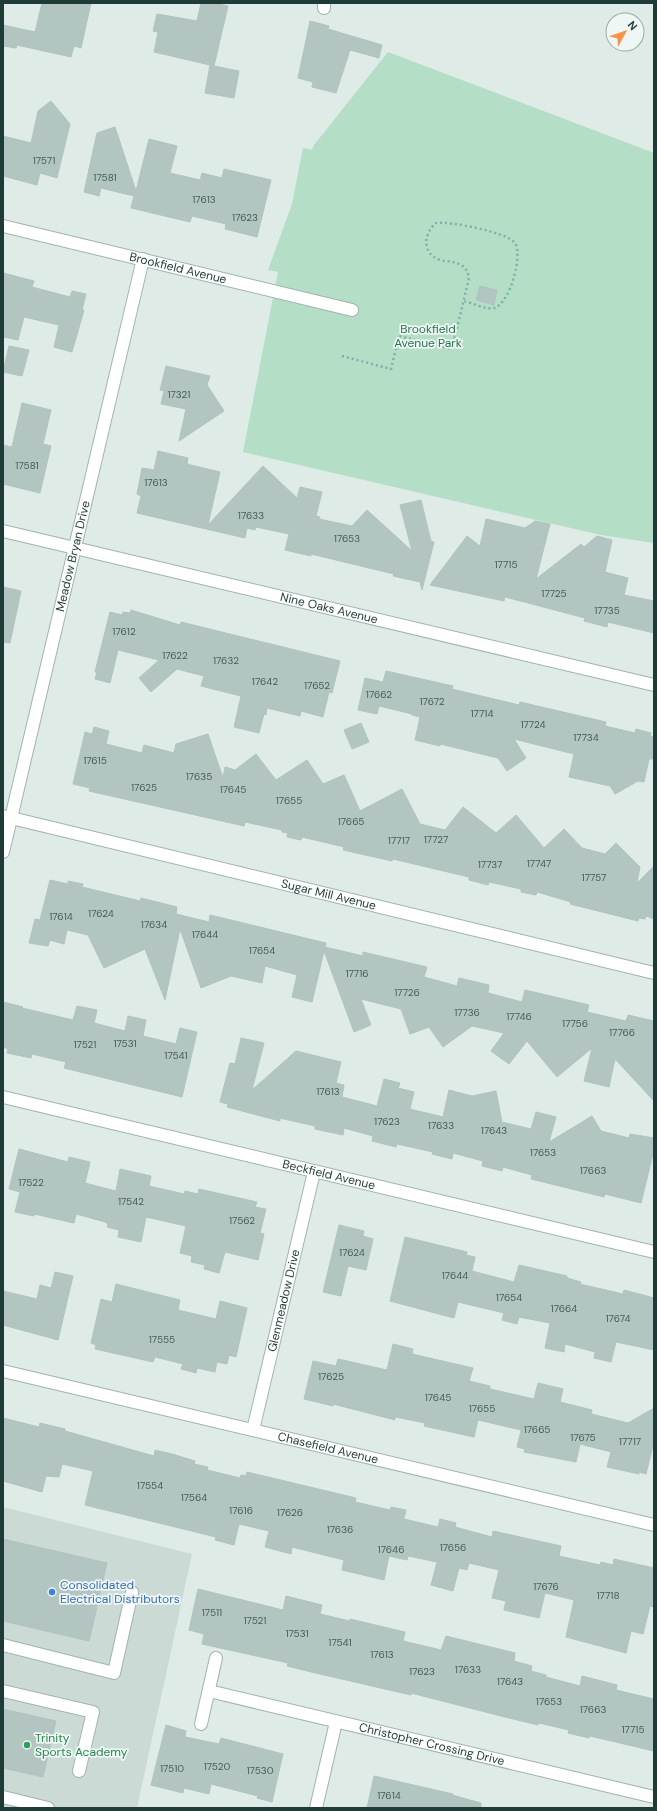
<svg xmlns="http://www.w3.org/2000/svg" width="657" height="1811" viewBox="0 0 657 1811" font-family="'DM Sans',sans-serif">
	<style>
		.built { fill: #ccdad6 }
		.green { fill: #b5dec6 }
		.building { fill: #b3c5c0; stroke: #b0c4bf }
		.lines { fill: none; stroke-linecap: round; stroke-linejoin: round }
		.minor-casing { stroke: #a1b3af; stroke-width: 14 }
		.path { stroke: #7cb0a8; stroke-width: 2.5; stroke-dasharray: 2 3; stroke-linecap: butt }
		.minor { stroke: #fff; stroke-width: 12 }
		.shop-dot { fill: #3f7fe0; stroke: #eef7f4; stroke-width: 1.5 }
		.leisure-dot { fill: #2e9e5b; stroke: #eef7f4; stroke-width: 1.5 }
		.labels { text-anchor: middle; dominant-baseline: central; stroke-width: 3.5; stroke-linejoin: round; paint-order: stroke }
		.number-label { font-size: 10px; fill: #435e5a }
		.street-label { font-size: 12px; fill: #1e3b38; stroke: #eef7f4 }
		.park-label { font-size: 12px; fill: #267450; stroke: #eef7f4 }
		.shop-label { font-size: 12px; fill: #366cbe; stroke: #eef7f4; text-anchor: start }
		.leisure-label { font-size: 12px; fill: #27864d; stroke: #eef7f4; text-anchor: start }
	</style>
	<rect width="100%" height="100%" fill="#deebe7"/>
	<path class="built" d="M 3,1507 L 192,1554 L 137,1808 L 3,1808 Z"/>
	<path class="green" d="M 388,52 L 654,153 L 654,543 L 601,535 L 243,452 L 278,272 L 268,270 L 292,204 L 303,148 L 312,150 L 314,145 Z"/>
	<path class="building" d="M 42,3 L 91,3 L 81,48 L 74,46 L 71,57 L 17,45 L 16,48 L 3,46 L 3,25 L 35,32 Z
		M 201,3 L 214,3 L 228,6 L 214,66 L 239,71 L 234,98 L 205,93 L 210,65 L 154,52 L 158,32 L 153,31 L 157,14 L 197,21 Z
		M 310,21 L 329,26 L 328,29 L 382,45 L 379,58 L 350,50 L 336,93 L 312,87 L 313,82 L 298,78 Z
		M 51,101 L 70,124 L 57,178 L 40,173 L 37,185 L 3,176 L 3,136 L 31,143 L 38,111 Z
		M 115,127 L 136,191 L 149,139 L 177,146 L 170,173 L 200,180 L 202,173 L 222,178 L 224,169 L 271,180 L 257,237 L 225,229 L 226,224 L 192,216 L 190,222 L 131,208 L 134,196 L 101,188 L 99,196 L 84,192 L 97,133 Z
		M 3,273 L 34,281 L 32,287 L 70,297 L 72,291 L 86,294 L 82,310 L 84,310 L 72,352 L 54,347 L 59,325 L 24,317 L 18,340 L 3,337 Z
		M 480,286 L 497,290 L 494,305 L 476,300 Z
		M 9,346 L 29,350 L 22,376 L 3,372 Z
		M 166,366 L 210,376 L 207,385 L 224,411 L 179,441 L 186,409 L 161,404 L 164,391 L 160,390 Z
		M 22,403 L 51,410 L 43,444 L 51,446 L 40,493 L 3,484 L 3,445 L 12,447 Z
		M 158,451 L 188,458 L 187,464 L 220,472 L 208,525 L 263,466 L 297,498 L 300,487 L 322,492 L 316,516 L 320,517 L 319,519 L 352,526 L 367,510 L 412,551 L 400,505 L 421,500 L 431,541 L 434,542 L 422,590 L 420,582 L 393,576 L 394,574 L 311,554 L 311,556 L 285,550 L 289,534 L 256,527 L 255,530 L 247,528 L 245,538 L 137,513 L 141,496 L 137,494 L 142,468 L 154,470 Z
		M 486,519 L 525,528 L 535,521 L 550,524 L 536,579 L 581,544 L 584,547 L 597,536 L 612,540 L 605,572 L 628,578 L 624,595 L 654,601 L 654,633 L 608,622 L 607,627 L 584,621 L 585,618 L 505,597 L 504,601 L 430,585 L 467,536 L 480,546 Z
		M 3,587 L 21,591 L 10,643 L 3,642 Z
		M 131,610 L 180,625 L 181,622 L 340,661 L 332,693 L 329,692 L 323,717 L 301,711 L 300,716 L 267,708 L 266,715 L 264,714 L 259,733 L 234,727 L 241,696 L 201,686 L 204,676 L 177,669 L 151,692 L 139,678 L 159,660 L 118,650 L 110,683 L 95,679 L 97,672 L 95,672 L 110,612 L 122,615 L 123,612 L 130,613 Z
		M 386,671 L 453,686 L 452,689 L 519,705 L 520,702 L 606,722 L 605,726 L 635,733 L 636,729 L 651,733 L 650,736 L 654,737 L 654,759 L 649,759 L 644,782 L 638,781 L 615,794 L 610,786 L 569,777 L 574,754 L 514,739 L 526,758 L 507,771 L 498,758 L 440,744 L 440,746 L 415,740 L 420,717 L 412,715 L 412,714 L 379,706 L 377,714 L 358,710 L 365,678 L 383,682 Z
		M 361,723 L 369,742 L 352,749 L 344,730 Z
		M 94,727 L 109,731 L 106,744 L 142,753 L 144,745 L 174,753 L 176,744 L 208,734 L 223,778 L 225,767 L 235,770 L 256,754 L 276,780 L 307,760 L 323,784 L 344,775 L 360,811 L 402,789 L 420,824 L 445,830 L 463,807 L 496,833 L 516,815 L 544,848 L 564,829 L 582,848 L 605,854 L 616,843 L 640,867 L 637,883 L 654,866 L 654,919 L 646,916 L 645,919 L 639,918 L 638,921 L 570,904 L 571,902 L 537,892 L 536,895 L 521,892 L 521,889 L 489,882 L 488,885 L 469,880 L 469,877 L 393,859 L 392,861 L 343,850 L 344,847 L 302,837 L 301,840 L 287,837 L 288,833 L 282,832 L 282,830 L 245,822 L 244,826 L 89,791 L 90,788 L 73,784 L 85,732 L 92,734 Z
		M 50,880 L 68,884 L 68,881 L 83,884 L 82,887 L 140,901 L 141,898 L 177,907 L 176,914 L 209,922 L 210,915 L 326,943 L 325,947 L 363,956 L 363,952 L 427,967 L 424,977 L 457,986 L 459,978 L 489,985 L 488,993 L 522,1002 L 525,990 L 589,1005 L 587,1012 L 626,1021 L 628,1015 L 654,1021 L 654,1101 L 615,1059 L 609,1087 L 584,1081 L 592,1048 L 557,1077 L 527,1041 L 509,1064 L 491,1051 L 504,1033 L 472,1026 L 443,1047 L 429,1027 L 410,1034 L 401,1009 L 361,999 L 371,1025 L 354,1032 L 324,951 L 312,1002 L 292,997 L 297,975 L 265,966 L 262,983 L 231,976 L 201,988 L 180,929 L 165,1000 L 145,949 L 104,968 L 88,935 L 67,930 L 64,944 L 50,940 L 48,946 L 29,943 L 35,919 L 40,920 Z
		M 3,1002 L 23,1007 L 22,1008 L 73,1020 L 77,1006 L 97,1010 L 94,1023 L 125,1031 L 128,1016 L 146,1020 L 143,1036 L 176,1044 L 180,1028 L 197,1032 L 182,1097 L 64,1068 L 66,1062 L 32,1054 L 31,1058 L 7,1053 L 8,1049 L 3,1047 Z
		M 241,1038 L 264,1043 L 252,1090 L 296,1051 L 341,1062 L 336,1083 L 344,1085 L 342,1097 L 377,1106 L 384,1079 L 400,1083 L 398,1088 L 414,1092 L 410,1109 L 443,1117 L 449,1090 L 472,1096 L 496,1091 L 502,1122 L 531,1129 L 536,1112 L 556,1117 L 549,1142 L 592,1116 L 601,1131 L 629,1138 L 630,1134 L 654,1138 L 654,1150 L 641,1203 L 605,1194 L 604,1197 L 531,1179 L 532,1175 L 503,1167 L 502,1171 L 482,1166 L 483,1161 L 453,1153 L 452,1159 L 432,1154 L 433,1152 L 397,1144 L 396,1147 L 372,1141 L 373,1136 L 344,1128 L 343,1135 L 315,1129 L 315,1126 L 280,1118 L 280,1121 L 227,1107 L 228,1104 L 220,1102 L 230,1063 L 235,1064 Z
		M 19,1149 L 68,1162 L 69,1157 L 90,1162 L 85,1183 L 116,1191 L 120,1169 L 151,1176 L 149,1186 L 184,1194 L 185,1191 L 198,1194 L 199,1189 L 257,1202 L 255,1207 L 266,1209 L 260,1233 L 264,1234 L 258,1260 L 225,1252 L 219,1273 L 204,1269 L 205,1265 L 191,1262 L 192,1256 L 180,1253 L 186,1226 L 146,1217 L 141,1242 L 118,1237 L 119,1230 L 107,1227 L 108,1224 L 105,1222 L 76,1214 L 74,1223 L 34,1214 L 34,1216 L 15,1212 L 20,1192 L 9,1189 Z
		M 339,1225 L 364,1231 L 363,1236 L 373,1239 L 366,1270 L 348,1266 L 341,1296 L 323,1292 Z
		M 405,1237 L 467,1252 L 466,1255 L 475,1257 L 472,1271 L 514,1282 L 519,1265 L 567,1276 L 567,1278 L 581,1282 L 580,1284 L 623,1294 L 624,1290 L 654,1298 L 654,1350 L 616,1342 L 611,1362 L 594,1358 L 595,1352 L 565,1344 L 564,1352 L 545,1348 L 550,1323 L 519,1317 L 517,1324 L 502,1320 L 504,1313 L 458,1302 L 454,1318 L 390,1301 Z
		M 55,1272 L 73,1276 L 58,1340 L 3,1325 L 3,1291 L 37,1299 L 40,1285 L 51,1288 Z
		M 116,1284 L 180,1300 L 178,1310 L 216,1319 L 220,1301 L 247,1308 L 236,1357 L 229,1355 L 227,1364 L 217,1362 L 215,1372 L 197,1368 L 196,1373 L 181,1369 L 183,1364 L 155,1357 L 153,1362 L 95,1349 L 96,1345 L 91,1343 L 101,1299 L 112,1302 Z
		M 393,1344 L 413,1349 L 412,1354 L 473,1368 L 469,1381 L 490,1386 L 490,1389 L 534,1399 L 538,1383 L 563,1389 L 560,1402 L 592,1410 L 591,1414 L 628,1423 L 654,1408 L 654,1441 L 646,1474 L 639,1472 L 639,1474 L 607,1467 L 611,1452 L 580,1444 L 576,1462 L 524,1452 L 525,1449 L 517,1447 L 521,1430 L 478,1420 L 474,1437 L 424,1426 L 425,1423 L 395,1417 L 395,1420 L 333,1404 L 333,1406 L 304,1399 L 313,1361 L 336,1366 L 338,1359 L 387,1370 Z
		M 3,1418 L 39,1427 L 40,1423 L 65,1429 L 65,1431 L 154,1456 L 155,1450 L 172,1454 L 195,1461 L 194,1464 L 208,1467 L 207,1470 L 240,1478 L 241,1475 L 246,1476 L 247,1472 L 356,1498 L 355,1502 L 390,1510 L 391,1507 L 406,1510 L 404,1519 L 438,1527 L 440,1519 L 456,1523 L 455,1527 L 492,1537 L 493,1531 L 561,1546 L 559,1556 L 600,1565 L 601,1562 L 613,1565 L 614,1559 L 654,1568 L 654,1607 L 650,1606 L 643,1634 L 631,1631 L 626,1653 L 566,1637 L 574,1600 L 545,1593 L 539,1618 L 504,1610 L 506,1601 L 492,1598 L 499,1570 L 469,1563 L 467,1570 L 459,1568 L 453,1591 L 431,1585 L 437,1562 L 408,1556 L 407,1560 L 389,1556 L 384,1580 L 342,1570 L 344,1560 L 292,1547 L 291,1554 L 265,1547 L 269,1531 L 239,1524 L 234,1545 L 215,1540 L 216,1537 L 85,1505 L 93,1471 L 62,1464 L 59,1477 L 46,1476 L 42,1492 L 3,1481 Z
		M 3,1539 L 107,1563 L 89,1641 L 3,1621 Z
		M 198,1589 L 283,1610 L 286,1596 L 322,1605 L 320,1614 L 350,1621 L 350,1619 L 405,1632 L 403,1641 L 441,1650 L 446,1636 L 515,1653 L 514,1661 L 532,1666 L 531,1671 L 546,1675 L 546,1677 L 580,1686 L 582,1676 L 617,1685 L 616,1690 L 654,1699 L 654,1751 L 590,1736 L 589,1738 L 568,1733 L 569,1730 L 539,1723 L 538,1725 L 505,1717 L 411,1693 L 411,1695 L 307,1671 L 287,1666 L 288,1663 L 202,1644 L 204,1634 L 189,1630 Z
		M 3,1709 L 56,1721 L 43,1777 L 3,1768 Z
		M 166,1725 L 186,1731 L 185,1737 L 219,1744 L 221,1738 L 283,1754 L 272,1802 L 257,1798 L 258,1796 L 211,1784 L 209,1794 L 184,1788 L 183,1793 L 151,1785 Z
		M 374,1776 L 453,1794 L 452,1795 L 481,1803 L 481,1808 L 367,1808 Z"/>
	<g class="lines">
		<defs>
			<g id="minor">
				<path d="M 324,8 L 324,3"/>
				<path id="s1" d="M 3,226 L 352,310"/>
				<path id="s2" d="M 3,531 L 654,685"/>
				<path id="s3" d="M 3,816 L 654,973"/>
				<path id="s4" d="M 3,852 L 143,259"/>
				<path id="s5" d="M 3,1097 L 654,1252"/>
				<path id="s6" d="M 3,1371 L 654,1525"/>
				<path id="s7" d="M 253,1430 L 314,1172"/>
				<path d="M 3,1645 L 114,1673 L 132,1592"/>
				<path d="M 3,1691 L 93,1712 L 79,1771"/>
				<path id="s8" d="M 209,1691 L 654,1797"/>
				<path d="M 201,1724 L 216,1658"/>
				<path d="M 3,1797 L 48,1808"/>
				<path d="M 316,1808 L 336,1722"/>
			</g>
		</defs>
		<use href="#minor" class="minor-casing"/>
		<path class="path" d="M 342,356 L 391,369 L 399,336 L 452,349 L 469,278 C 468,272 466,268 461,265 C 455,261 447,262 440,260 C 422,254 423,234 436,223 C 449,221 507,232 515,243 C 523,255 510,304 494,308 C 486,310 472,303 464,301"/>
		<use href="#minor" class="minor"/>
	</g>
	<circle class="shop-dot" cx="52" cy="1592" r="4"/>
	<circle class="leisure-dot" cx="27" cy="1745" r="4"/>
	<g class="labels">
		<g class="number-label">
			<text x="44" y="160">17571</text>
			<text x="105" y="177">17581</text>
			<text x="204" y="199">17613</text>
			<text x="245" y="217">17623</text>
			<text x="179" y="394">17321</text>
			<text x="27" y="465">17581</text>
			<text x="156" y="482">17613</text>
			<text x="251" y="515">17633</text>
			<text x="347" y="538">17653</text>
			<text x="506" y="564">17715</text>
			<text x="554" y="593">17725</text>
			<text x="607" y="610">17735</text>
			<text x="124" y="631">17612</text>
			<text x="175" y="655">17622</text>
			<text x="226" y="660">17632</text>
			<text x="265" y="681">17642</text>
			<text x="317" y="685">17652</text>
			<text x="379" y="694">17662</text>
			<text x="432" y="701">17672</text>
			<text x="482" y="713">17714</text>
			<text x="533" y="724">17724</text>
			<text x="586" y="737">17734</text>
			<text x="95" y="760">17615</text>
			<text x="199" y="776">17635</text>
			<text x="144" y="787">17625</text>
			<text x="233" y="789">17645</text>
			<text x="289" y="800">17655</text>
			<text x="351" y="821">17665</text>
			<text x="436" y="839">17727</text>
			<text x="399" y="840">17717</text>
			<text x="539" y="863">17747</text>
			<text x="490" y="864">17737</text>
			<text x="594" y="877">17757</text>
			<text x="101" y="913">17624</text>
			<text x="61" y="916">17614</text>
			<text x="154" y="924">17634</text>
			<text x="205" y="934">17644</text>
			<text x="262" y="950">17654</text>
			<text x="357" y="973">17716</text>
			<text x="407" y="992">17726</text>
			<text x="467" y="1012">17736</text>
			<text x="519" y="1016">17746</text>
			<text x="575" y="1023">17756</text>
			<text x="622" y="1032">17766</text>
			<text x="125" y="1043">17531</text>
			<text x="85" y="1044">17521</text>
			<text x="176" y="1055">17541</text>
			<text x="328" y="1091">17613</text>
			<text x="387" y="1121">17623</text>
			<text x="441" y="1125">17633</text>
			<text x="494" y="1130">17643</text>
			<text x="543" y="1152">17653</text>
			<text x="593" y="1170">17663</text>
			<text x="31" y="1182">17522</text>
			<text x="131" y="1201">17542</text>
			<text x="242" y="1220">17562</text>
			<text x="352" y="1252">17624</text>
			<text x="455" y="1275">17644</text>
			<text x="509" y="1297">17654</text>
			<text x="564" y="1308">17664</text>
			<text x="618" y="1318">17674</text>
			<text x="162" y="1339">17555</text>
			<text x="331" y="1376">17625</text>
			<text x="438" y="1397">17645</text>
			<text x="482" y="1408">17655</text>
			<text x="537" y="1429">17665</text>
			<text x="583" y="1437">17675</text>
			<text x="630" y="1441">17717</text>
			<text x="150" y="1485">17554</text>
			<text x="194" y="1497">17564</text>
			<text x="241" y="1510">17616</text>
			<text x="290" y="1512">17626</text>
			<text x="340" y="1529">17636</text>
			<text x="453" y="1547">17656</text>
			<text x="391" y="1549">17646</text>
			<text x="546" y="1586">17676</text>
			<text x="608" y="1595">17718</text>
			<text x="212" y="1612">17511</text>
			<text x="255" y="1620">17521</text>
			<text x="297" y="1633">17531</text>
			<text x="340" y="1642">17541</text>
			<text x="382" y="1654">17613</text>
			<text x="468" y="1669">17633</text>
			<text x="422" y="1671">17623</text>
			<text x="510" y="1681">17643</text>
			<text x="549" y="1701">17653</text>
			<text x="593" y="1709">17663</text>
			<text x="633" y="1729">17715</text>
			<text x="217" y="1766">17520</text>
			<text x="172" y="1768">17510</text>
			<text x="260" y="1770">17530</text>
			<text x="389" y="1795">17614</text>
		</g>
		<g class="street-label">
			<text stroke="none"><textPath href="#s1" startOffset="180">Brookfield Avenue</textPath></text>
			<text stroke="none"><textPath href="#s4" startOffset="304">Meadow Bryan Drive</textPath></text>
			<text stroke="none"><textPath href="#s2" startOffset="335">Nine Oaks Avenue</textPath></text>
			<text stroke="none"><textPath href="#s3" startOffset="335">Sugar Mill Avenue</textPath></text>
			<text stroke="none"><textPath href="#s5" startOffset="335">Beckfield Avenue</textPath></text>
			<text stroke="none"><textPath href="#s7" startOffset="133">Glenmeadow Drive</textPath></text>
			<text stroke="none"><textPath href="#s6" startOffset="334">Chasefield Avenue</textPath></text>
			<text stroke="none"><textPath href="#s8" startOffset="229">Christopher Crossing Drive</textPath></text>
		</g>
		<g class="park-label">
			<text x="428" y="329">Brookfield<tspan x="428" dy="14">Avenue Park</tspan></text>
		</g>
		<g class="shop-label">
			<text x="60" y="1585">Consolidated<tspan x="60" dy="14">Electrical Distributors</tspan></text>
		</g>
		<g class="leisure-label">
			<text x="35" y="1738">Trinity<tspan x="35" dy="14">Sports Academy</tspan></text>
		</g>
	</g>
	<rect width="657" height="1811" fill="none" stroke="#1e3b38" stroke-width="8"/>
	<g transform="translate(625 32) rotate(50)"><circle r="19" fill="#eef7f4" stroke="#9baca9"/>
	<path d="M0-3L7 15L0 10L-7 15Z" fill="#fb914b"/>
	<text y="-6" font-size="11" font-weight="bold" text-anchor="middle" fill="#1e3b38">N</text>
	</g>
</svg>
